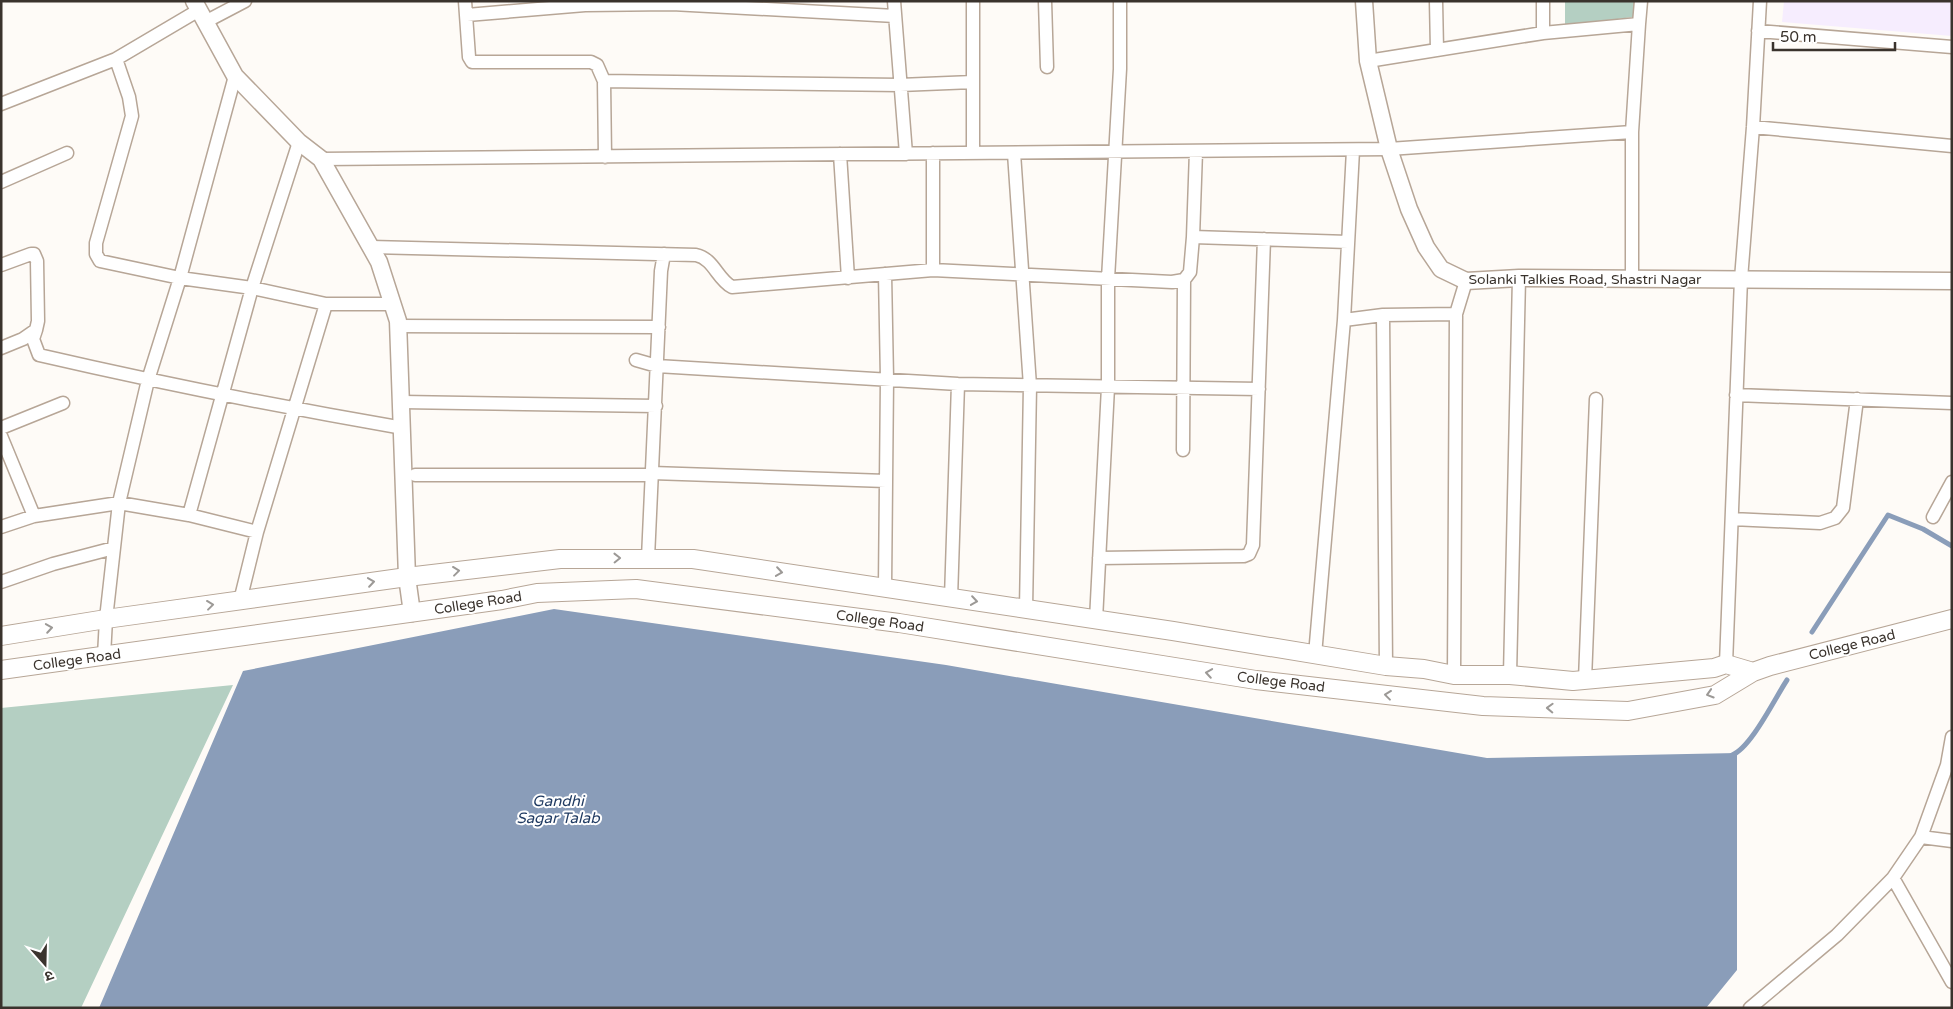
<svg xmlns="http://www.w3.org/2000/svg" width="1953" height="1009" viewBox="0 0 1953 1009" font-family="'Varela Round','Noto Sans Devanagari',sans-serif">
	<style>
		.education { fill: #f6edfe }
		.green { fill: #b4cfc2 }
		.water { fill: #8a9db9 }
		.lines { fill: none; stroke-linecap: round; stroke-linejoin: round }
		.stream { stroke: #8a9db9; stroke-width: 5 }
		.minor-casing { stroke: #b7a697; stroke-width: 15 }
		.tertiary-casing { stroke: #b7a697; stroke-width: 19 }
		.secondary-casing { stroke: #b7a697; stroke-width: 20 }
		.minor { stroke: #fff; stroke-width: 12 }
		.tertiary { stroke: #fff; stroke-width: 16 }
		.secondary { stroke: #fff; stroke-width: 18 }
		.oneway { stroke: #9c9996 }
		.labels { text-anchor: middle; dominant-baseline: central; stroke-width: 4; stroke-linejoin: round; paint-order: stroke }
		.street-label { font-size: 14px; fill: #3a332d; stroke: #fff }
		.water-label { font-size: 15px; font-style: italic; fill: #203b62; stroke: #fff }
	</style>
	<rect width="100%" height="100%" fill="#fefbf7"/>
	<path class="education" d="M 1784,1 L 1952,1 L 1952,36 L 1782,22 Z"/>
	<path class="green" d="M 1565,1 L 1641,1 L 1640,16 L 1565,26 Z
		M 233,685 L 81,1008 L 1,1008 L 1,708 Z"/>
	<path class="water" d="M 554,609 L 946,665 L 1487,758 L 1737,753 L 1737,970 L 1706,1008 L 99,1008 L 243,671 Z"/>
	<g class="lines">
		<path class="stream" d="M 1812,632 L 1888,515 L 1923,529 L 1952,546
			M 1732,755 C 1751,748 1775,698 1787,680"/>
		<defs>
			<path id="minor" d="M 465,1 L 469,57 L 472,62 L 591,62 L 597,65 L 604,81 L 605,157
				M 894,1 L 906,154
				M 1045,1 L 1047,67
				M 1436,1 L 1437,50
				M 1543,1 L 1543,33
				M 467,15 L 585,5 L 672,4 L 895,16
				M 205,22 L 245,1
				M 1758,31 L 1952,47
				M 116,59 L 129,97 L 132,116 L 96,243 L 96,254 L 100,261 L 180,278 L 252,288 L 326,304 L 393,304
				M 1368,61 L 1543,33 L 1639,24 L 1641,1
				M 604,81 L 900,85 L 973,82
				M 1,104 L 116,59 L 199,10
				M 1753,127 L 1952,146
				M 1196,151 L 1193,237 L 1348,242
				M 973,153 L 973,1
				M 1014,153 L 1030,386 L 1026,609
				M 840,154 L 848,278
				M 321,159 L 1389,149 L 1632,132
				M 1,182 L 67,153
				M 371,247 L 696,255 C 714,259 717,279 732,287 L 933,270 L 1172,282 L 1184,280 L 1190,272 L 1193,237
				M 1,265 L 31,254 L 34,254 L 37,261 L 38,321 L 36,330 L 23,339 L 1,348
				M 933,270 L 933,153
				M 1632,279 L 1632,132 L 1639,24
				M 1383,315 L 1386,666
				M 1344,320 L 1353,150
				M 398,326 L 659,327
				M 36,330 L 33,339 L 39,355 C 160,383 281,407 403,428
				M 636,360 L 657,366 L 958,384 L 1259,389
				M 1736,395 L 1952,403
				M 402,402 L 656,406
				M 1,428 L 63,403
				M 1,436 L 34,516
				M 1183,450 L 1184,280
				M 415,475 L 652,475 L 652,473 L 886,481
				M 189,515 L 252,288 L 299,142
				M 1933,517 L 1952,482
				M 1732,519 L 1820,523 L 1835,518 L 1843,508 L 1857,399
				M 1,527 L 34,516 L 119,503 L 189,515 L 257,532
				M 648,558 L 661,271 L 664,254
				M 1099,558 L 1244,556 L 1249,554 L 1253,545 L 1264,239
				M 1,582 L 53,564 L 114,548
				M 885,587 L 887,379 L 885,274
				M 951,598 L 958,384
				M 240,601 L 257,532 L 326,304
				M 1096,620 L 1108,387 L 1108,279 L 1120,69 L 1120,1
				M 1315,655 L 1344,320 L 1383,315 L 1456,314
				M 104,656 L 106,619 L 119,503 L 148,380 L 180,278 L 235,76
				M 1726,664 L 1741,279 L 1753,127 L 1760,1
				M 1454,675 L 1456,314 L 1466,281
				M 1510,675 L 1519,278
				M 1585,680 L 1596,399
				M 1921,837 L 1952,841
				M 1893,878 L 1952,982
				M 1750,1008 L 1837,935 L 1893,878 L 1921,837 L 1947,765 L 1952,737"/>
			<path id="tertiary" d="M 194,1 L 235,76 L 299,142 L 321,159 L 379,262 L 398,321 L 407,577 L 412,613
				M 1364,1 L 1368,61 L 1389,149 L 1409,209 L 1426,247 L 1441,269 L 1466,281 L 1519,278 L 1952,281"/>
			<path id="secondary" d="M 1,636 L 106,619 L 407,577 L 560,559 L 693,559 L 1173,631 L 1386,666 L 1424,669 L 1454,675 L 1510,675 L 1573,681 L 1714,668 L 1726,664 L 1753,672
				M 1,670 L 502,600 L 537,593 L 636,589 L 899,623 L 1256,680 L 1483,706 L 1628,711 L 1715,695 L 1753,672 L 1770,666 L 1952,619"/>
		</defs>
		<use href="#minor" class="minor-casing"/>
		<use href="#tertiary" class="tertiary-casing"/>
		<use href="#secondary" class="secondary-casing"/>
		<use href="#minor" class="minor"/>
		<use href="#tertiary" class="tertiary"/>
		<use href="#secondary" class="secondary"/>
	</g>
	<defs><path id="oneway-chevron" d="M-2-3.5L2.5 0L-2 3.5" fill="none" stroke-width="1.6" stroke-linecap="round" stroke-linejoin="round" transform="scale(1.25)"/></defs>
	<g class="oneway">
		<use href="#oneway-chevron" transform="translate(617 558) rotate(-1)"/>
		<use href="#oneway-chevron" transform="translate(456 571) rotate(-7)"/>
		<use href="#oneway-chevron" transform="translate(779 572) rotate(8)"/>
		<use href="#oneway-chevron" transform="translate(371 582) rotate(-8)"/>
		<use href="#oneway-chevron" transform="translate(974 601) rotate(8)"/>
		<use href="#oneway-chevron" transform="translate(210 605) rotate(-7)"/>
		<use href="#oneway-chevron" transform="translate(49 628) rotate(-9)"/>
		<use href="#oneway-chevron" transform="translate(1209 673) rotate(-171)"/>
		<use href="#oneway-chevron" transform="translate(1710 694) rotate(163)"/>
		<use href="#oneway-chevron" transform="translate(1388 695) rotate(-173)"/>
		<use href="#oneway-chevron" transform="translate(1550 708) rotate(-178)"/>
	</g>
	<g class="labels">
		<g class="street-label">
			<text x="1585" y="279">Solanki Talkies Road, Shastri Nagar</text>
			<text transform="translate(478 603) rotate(-9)">College Road</text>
			<text transform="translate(880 621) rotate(8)">College Road</text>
			<text transform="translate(1852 645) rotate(-14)">College Road</text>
			<text transform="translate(77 660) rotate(-8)">College Road</text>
			<text transform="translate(1281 682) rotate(7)">College Road</text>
		</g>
		<g class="water-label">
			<text x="558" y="801">Gandhi<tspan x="558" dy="17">Sagar Talab</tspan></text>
		</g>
	</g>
	<rect width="1953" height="1009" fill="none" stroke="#3a332d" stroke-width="5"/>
	<g transform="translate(45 964) rotate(160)" stroke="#ffffff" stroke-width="4" paint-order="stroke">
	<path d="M0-4L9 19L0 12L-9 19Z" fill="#3a332d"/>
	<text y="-8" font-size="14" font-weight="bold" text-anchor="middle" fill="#3a332d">उ</text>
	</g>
	<path d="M1773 42v8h122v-8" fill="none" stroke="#3a332d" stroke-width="2.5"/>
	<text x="1780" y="42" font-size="15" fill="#3a332d" stroke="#ffffff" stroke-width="4" paint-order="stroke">50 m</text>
</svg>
